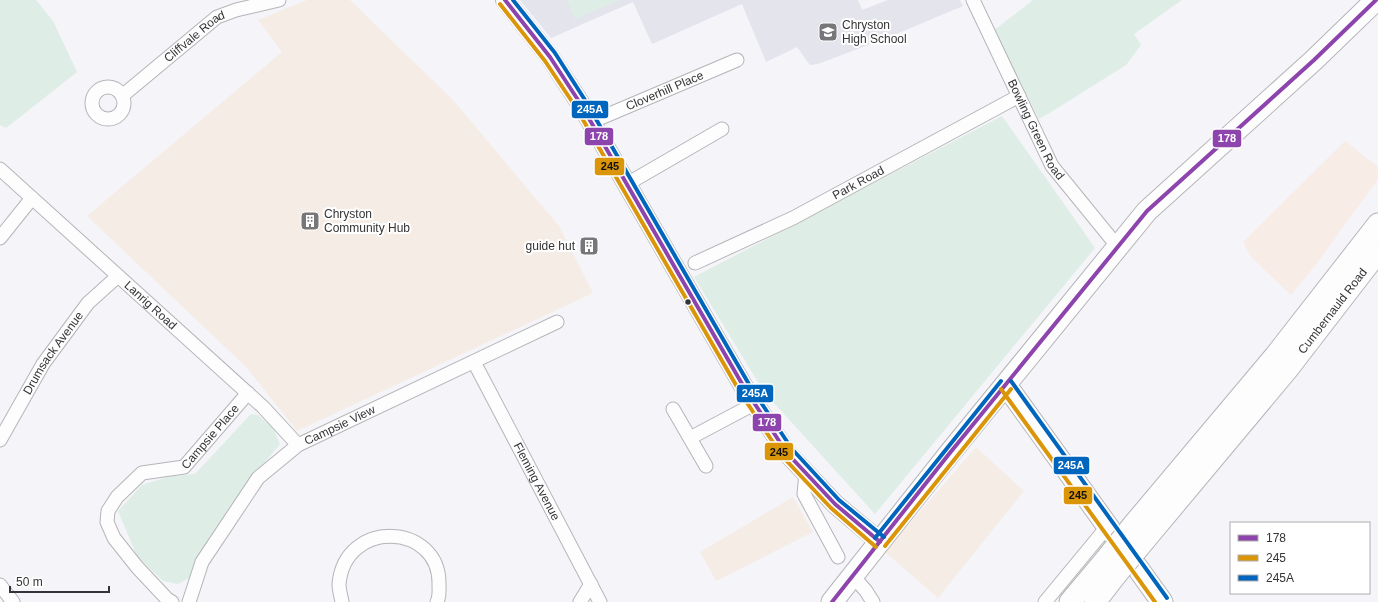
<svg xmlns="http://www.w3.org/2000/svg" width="1378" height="602" viewBox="0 0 1378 602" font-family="Arial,sans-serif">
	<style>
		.commercial { fill: #f5ede5 }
		.industrial { fill: #f8ece7 }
		.built { fill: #e3e4ec }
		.green { fill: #deede5 }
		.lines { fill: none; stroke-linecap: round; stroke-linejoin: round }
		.street-casing { stroke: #b5b5b9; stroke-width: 15 }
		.secondary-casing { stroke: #b5b5b9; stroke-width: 20 }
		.primary-casing { stroke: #b5b5b9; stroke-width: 23 }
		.street { stroke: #fdfdfe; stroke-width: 13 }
		.secondary { stroke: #fdfdfe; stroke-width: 18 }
		.primary { stroke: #fdfdfe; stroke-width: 21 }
		.primary-bridge-casing { stroke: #b5b5b9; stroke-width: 23; stroke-linecap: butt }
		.primary-bridge { stroke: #fdfdfe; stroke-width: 21 }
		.bus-1-casing { stroke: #fff; stroke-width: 7 }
		.bus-2-casing { stroke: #fff; stroke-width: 7 }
		.bus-3-casing { stroke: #fff; stroke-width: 7 }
		.bus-1 { stroke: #8e44ad; stroke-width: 4 }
		.bus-2 { stroke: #da9508; stroke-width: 4 }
		.bus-3 { stroke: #0065bd; stroke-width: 4 }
		.bus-dot { fill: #343436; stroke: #fff; stroke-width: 1.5 }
		.labels { text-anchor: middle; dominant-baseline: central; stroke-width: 4; stroke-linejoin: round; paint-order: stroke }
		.poi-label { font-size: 12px; fill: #343436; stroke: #fff; text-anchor: start }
		.street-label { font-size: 12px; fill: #343436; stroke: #fff }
		.line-badge { stroke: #fff; stroke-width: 1.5 }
		.badge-label { font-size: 11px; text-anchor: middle; font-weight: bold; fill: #fff }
		.pale-badge-label { font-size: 11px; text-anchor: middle; font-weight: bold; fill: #111 }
	</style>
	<rect width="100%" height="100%" fill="#f4f4f9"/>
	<path class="commercial" d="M 307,0 L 350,0 L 453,100 L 559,226 L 593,293 L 297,431 L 246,367 L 87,216 L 282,52 L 258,20 Z
		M 976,447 L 1024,491 L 938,598 L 885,552 Z
		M 793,497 L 813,532 L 716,581 L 700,552 Z"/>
	<path class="industrial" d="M 1345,141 L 1378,167 L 1378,179 L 1318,262 L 1291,295 L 1251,257 L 1243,242 Z"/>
	<path class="built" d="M 520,0 L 858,0 L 862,10 L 888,0 L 960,0 L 963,6 L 889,37 L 818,64 L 810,65 L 797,47 L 766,62 L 742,4 L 652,44 L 633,2 L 551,38 Z"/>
	<path class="green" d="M 0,0 L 36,0 L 53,21 L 77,72 L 6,128 L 0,125 Z
		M 567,0 L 620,0 L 575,19 Z
		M 1033,0 L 1182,0 L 1134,34 L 1141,45 L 1126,65 L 1048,114 L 1039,119 L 993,31 Z
		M 1002,116 L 1095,248 L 875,514 L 764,392 L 694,277 Z
		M 251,414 L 258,415 L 273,428 L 280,444 L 251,479 L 221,526 L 189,578 L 178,584 L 163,581 L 137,556 L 118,511 L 142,485 L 167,477 L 195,474 Z"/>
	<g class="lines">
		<defs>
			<g id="street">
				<path id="s1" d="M 973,0 L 1052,166 L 1118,247"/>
				<circle cx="108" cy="103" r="16"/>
				<path id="s2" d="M 122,96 L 217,17 L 236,10 L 279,0"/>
				<path id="s3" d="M 591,122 L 737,60"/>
				<path id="s4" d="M 0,169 L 263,407 L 298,445"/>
				<path d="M 627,184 L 722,129"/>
				<path d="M 0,238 L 32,198"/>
				<path id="s5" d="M 695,263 L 793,218 L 1019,96"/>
				<path id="s6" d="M 474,362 L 600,602"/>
				<path d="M 673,409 L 706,466"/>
				<path d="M 690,438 L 754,404"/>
				<path id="s7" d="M 0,440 L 43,364 L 88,303 L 118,276"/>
				<path d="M 806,473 L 804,494 L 838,557"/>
				<path d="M 853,576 L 866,591 L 873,602"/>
				<path d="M 0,585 L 13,602"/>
				<path id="s8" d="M 172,602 L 167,599 L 137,567 L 114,538 L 107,522 L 108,511 L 117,497 L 142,473 L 184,467 L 248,393"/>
				<path id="s9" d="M 189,602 L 202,562 L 258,478 L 298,445 L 557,322"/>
				<path d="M 342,602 C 341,596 339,590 339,584 C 345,518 440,523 439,584 C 439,590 440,596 437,602"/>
				<path d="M 580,602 L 591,584"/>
				<path d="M 1045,602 L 1107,527"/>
			</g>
			<path id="secondary" d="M 505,0 L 550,57 L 580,103 L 745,389 L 787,453 L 835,504 L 880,542"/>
			<g id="primary">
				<path d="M 1006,385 L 1162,602"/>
				<path d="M 1133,525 L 1275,356 L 1378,224"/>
				<path id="s10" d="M 1145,540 L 1287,370 L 1378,252"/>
				<path d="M 832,602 L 949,454 L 1147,211 L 1314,60 L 1376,0"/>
				<path d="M 1070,602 L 1106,559"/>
				<path d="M 1095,602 L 1116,575"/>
			</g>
		</defs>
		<use href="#street" class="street-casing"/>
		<use href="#secondary" class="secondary-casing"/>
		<use href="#primary" class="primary-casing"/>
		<use href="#street" class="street"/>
		<use href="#secondary" class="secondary"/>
		<use href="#primary" class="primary"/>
		<defs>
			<path id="primary-bridge" d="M 1106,559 L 1133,525
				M 1116,575 L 1145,540"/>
		</defs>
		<use href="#primary-bridge" class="primary-bridge-casing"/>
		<use href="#primary-bridge" class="primary-bridge"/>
		<defs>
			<path id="bus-1" d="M 505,0 L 550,57 L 580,103 L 745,389 L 787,453 L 835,504 L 880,542
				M 832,602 L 949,454 L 1147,211 L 1314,60 L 1376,0"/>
			<path id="bus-2" d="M 500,4 L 545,61 L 575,106 L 740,392 L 782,456 L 831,508 L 876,547
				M 1001,389 L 1155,602
				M 885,546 L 1011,389"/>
			<path id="bus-3" d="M 513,0 L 555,53 L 585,100 L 750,386 L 792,449 L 839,500 L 884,537
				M 1011,381 L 1167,598
				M 875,538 L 1001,381"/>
		</defs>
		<use href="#bus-1" class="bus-1-casing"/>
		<use href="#bus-2" class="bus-2-casing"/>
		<use href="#bus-3" class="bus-3-casing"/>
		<use href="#bus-1" class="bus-1"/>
		<use href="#bus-2" class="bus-2"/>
		<use href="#bus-3" class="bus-3"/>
	</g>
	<defs>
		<symbol id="school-square" viewBox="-11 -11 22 22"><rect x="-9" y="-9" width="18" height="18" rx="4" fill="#77777a" stroke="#fff"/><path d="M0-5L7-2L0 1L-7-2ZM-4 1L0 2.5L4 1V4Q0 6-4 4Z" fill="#fff"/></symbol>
		<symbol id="building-square" viewBox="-11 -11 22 22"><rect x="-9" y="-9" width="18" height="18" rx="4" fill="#77777a" stroke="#fff"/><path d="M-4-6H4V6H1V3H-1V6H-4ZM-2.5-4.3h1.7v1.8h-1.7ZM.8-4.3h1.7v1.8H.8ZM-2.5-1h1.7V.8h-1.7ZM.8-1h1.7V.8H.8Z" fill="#fff"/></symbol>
	</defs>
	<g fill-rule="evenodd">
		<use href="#school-square" x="817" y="21" width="22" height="22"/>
		<use href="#building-square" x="299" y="210" width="22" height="22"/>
		<use href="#building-square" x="578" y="235" width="22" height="22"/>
	</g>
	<circle class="bus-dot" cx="688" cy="302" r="3.5"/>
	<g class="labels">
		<g class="poi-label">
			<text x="842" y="25">Chryston<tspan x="842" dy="14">High School</tspan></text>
			<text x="324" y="214">Chryston<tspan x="324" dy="14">Community Hub</tspan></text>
			<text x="575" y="246" text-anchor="end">guide hut</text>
		</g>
		<g class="street-label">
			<text stroke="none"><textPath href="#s2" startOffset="94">Cliffvale Road</textPath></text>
			<text stroke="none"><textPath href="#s3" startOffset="80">Cloverhill Place</textPath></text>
			<text stroke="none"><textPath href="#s1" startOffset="144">Bowling Green Road</textPath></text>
			<text stroke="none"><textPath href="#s5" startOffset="182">Park Road</textPath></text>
			<text stroke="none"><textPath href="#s4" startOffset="203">Lanrig Road</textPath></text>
			<text stroke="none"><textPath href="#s10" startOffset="296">Cumbernauld Road</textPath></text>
			<text stroke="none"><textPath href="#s7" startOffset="102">Drumsack Avenue</textPath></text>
			<text stroke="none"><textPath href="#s9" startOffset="241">Campsie View</textPath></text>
			<text stroke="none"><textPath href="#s8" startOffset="249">Campsie Place</textPath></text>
			<text stroke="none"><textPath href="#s6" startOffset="135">Fleming Avenue</textPath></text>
		</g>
	</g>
	<g class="line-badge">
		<rect x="571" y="100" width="38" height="19" rx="4" fill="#0065bd"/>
		<rect x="584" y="127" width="30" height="19" rx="4" fill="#8e44ad"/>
		<rect x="1212" y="129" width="30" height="19" rx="4" fill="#8e44ad"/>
		<rect x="594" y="157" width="31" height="19" rx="4" fill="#da9508"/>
		<rect x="736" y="384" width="38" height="19" rx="4" fill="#0065bd"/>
		<rect x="752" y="413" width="30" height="19" rx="4" fill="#8e44ad"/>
		<rect x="764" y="442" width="30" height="19" rx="4" fill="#da9508"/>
		<rect x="1053" y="456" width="37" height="19" rx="4" fill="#0065bd"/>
		<rect x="1063" y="486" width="30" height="19" rx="4" fill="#da9508"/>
	</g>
	<g class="badge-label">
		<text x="590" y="113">245A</text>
		<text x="599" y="140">178</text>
		<text x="1227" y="142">178</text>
		<text x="755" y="397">245A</text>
		<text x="767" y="426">178</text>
		<text x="1071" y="469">245A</text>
	</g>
	<g class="pale-badge-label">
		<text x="610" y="170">245</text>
		<text x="779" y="456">245</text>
		<text x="1078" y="499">245</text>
	</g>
	<rect x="1230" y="522" width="140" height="72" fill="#ffffff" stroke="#aeaeaf"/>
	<rect x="1238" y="535" width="20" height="6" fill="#8e44ad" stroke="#aeaeaf"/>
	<text x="1266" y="542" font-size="12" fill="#343436">178</text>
	<rect x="1238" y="555" width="20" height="6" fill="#da9508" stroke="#aeaeaf"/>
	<text x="1266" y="562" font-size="12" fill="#343436">245</text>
	<rect x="1238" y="575" width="20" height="6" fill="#0065bd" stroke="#aeaeaf"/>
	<text x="1266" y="582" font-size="12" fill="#343436">245A</text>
	<path d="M10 586v6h99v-6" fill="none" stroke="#343436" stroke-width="2"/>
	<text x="16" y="586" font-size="12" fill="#343436" stroke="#ffffff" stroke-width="3" paint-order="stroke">50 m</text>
</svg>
